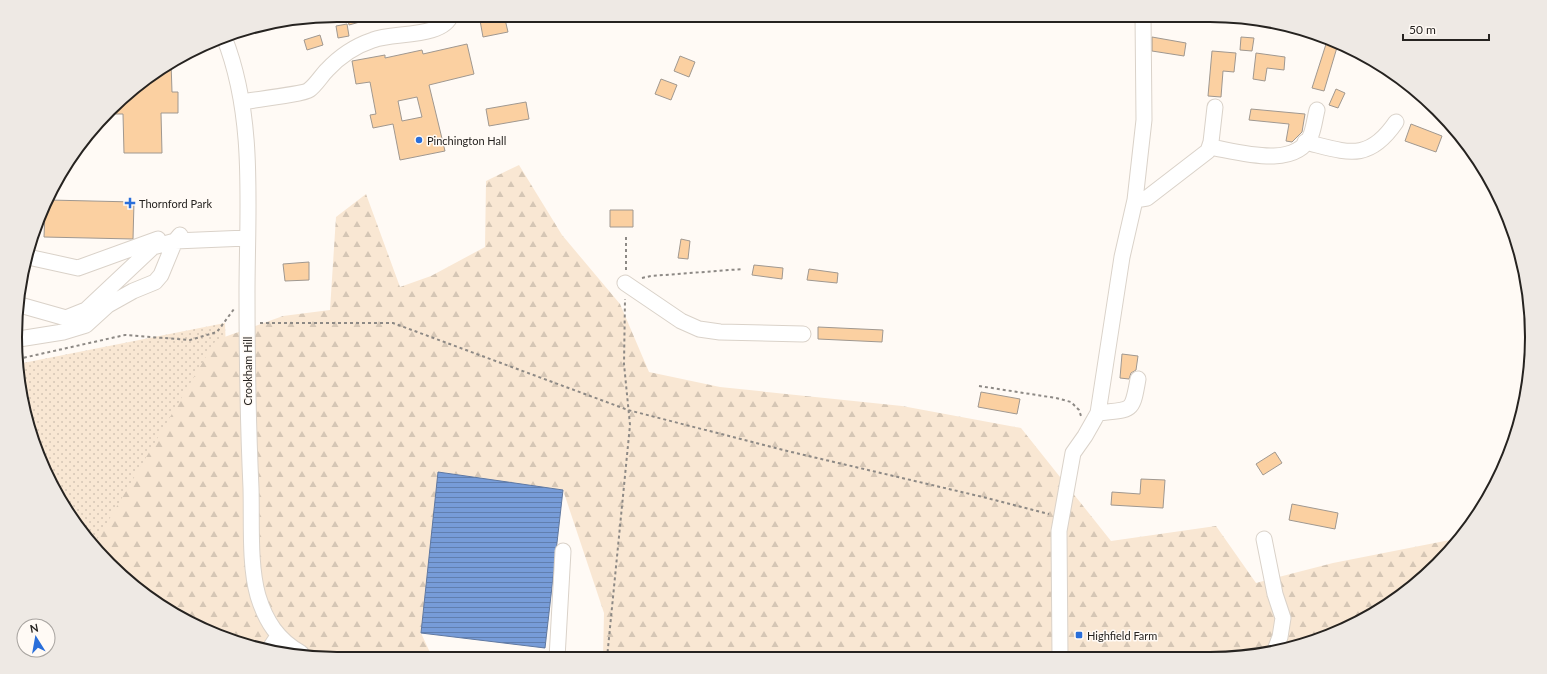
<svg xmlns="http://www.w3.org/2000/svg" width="1547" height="674" viewBox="0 0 1547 674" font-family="Lato,sans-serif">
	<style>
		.grass { fill: url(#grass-dots) }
		.forest { fill: url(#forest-firs) }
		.water { fill: url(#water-rules); stroke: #5f78a1 }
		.building { fill: #fbd0a1; stroke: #a09890; fill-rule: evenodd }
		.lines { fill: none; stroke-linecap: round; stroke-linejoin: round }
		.minor-casing { stroke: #dad2c9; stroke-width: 17 }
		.path { stroke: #8d8985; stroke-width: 2; stroke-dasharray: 3 3; stroke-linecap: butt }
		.minor { stroke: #fff; stroke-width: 15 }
		.poi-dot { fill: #296eda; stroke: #fffaf5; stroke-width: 1.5 }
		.labels { text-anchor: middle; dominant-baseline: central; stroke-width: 3; stroke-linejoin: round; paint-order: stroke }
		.poi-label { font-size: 11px; fill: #262320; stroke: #fffaf5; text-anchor: start }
		.street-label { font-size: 11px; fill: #262320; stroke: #fffaf5 }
		.rim { fill: none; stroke: #262320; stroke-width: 2 }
	</style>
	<defs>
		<pattern id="grass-dots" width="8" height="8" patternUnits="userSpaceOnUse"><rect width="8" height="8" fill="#f9e7d3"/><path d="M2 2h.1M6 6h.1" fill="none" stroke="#d5c6b5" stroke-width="1.8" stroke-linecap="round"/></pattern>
		<pattern id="forest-firs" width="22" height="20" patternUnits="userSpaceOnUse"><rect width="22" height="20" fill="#f9e7d3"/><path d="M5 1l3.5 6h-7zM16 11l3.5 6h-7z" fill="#d5c6b5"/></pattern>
		<pattern id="water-rules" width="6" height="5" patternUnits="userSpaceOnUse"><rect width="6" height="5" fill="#779cd8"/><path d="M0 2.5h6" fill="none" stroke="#617faf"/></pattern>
	</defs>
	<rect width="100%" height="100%" fill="#fffaf5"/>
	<path class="grass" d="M 225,323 L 236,642 L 176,616 L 125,579 L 58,498 L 32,441 L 18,379 L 18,364 Z"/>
	<path class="forest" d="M 519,165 L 562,235 L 620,304 L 649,372 L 720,387 L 902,406 L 1021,428 L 1111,541 L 1216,526 L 1256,583 L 1333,563 L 1460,538 L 1406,592 L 1333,634 L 1252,656 L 603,658 L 604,613 L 563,490 L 439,472 L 421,633 L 433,659 L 337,659 L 233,642 L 176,616 L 125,579 L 95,543 L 216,340 L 283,316 L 330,310 L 336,217 L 366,194 L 400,287 L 431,276 L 485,247 L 486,181 Z"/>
	<path class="water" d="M 438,472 L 563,490 L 545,648 L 421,633 Z"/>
	<path class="building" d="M 347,15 L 374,15 L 374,18 L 349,25 Z
		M 479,15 L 504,15 L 508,32 L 483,37 Z
		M 347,24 L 349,36 L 338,38 L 336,26 Z
		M 320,35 L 323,45 L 307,50 L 304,40 Z
		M 1152,37 L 1186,43 L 1184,56 L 1152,51 Z
		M 1241,37 L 1254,38 L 1252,51 L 1240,50 Z
		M 1327,41 L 1338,44 L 1324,91 L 1312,88 Z
		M 467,44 L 474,74 L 429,85 L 445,151 L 400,160 L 393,124 L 373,128 L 370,115 L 376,114 L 370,82 L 356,84 L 352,61 L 385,55 L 385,58 L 422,50 L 423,54 ZM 417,97 L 422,117 L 402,121 L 398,101 Z
		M 1212,51 L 1236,53 L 1234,72 L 1223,71 L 1221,97 L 1208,96 Z
		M 1256,53 L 1285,57 L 1284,70 L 1267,68 L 1265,81 L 1253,79 Z
		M 680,56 L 695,62 L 689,77 L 674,71 Z
		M 171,62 L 172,92 L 178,92 L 178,113 L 161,113 L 162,153 L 124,153 L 123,114 L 109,114 L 125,95 Z
		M 661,79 L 677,85 L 671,100 L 655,94 Z
		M 1336,89 L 1345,93 L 1338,108 L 1329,105 Z
		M 526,102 L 529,119 L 489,126 L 486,109 Z
		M 1251,109 L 1305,114 L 1302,132 L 1292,142 L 1286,141 L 1289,124 L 1249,120 Z
		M 1411,124 L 1442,136 L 1436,152 L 1405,141 Z
		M 49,200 L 134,202 L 133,239 L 44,237 L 45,211 Z
		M 610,210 L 633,210 L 633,227 L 610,227 Z
		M 681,239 L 690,241 L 688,259 L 678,258 Z
		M 309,262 L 309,280 L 285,281 L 283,264 Z
		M 754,265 L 783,268 L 782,279 L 752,275 Z
		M 809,269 L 838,273 L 837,283 L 807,280 Z
		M 818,327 L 883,330 L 882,342 L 818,339 Z
		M 1122,354 L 1138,356 L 1136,370 L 1131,373 L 1129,379 L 1120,378 Z
		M 981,392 L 1020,399 L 1017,414 L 978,407 Z
		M 1275,452 L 1282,463 L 1263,475 L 1256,464 Z
		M 1141,479 L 1165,480 L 1163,508 L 1111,505 L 1112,492 L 1140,494 Z
		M 1292,504 L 1338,513 L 1335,529 L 1289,520 Z"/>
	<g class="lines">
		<defs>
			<path id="minor" d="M 224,37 C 256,118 247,208 247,293 C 247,358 248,423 251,488 C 252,522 249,564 258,596 C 266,622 278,640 301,653
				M 242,102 C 252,100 304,94 309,90 C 316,85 321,76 327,70 C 340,56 355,46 373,40 C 393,32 443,38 451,15
				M 1305,142 C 1347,152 1368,163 1396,122
				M 1210,147 C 1239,152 1296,170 1311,135 C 1314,127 1315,118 1317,110
				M 1135,200 L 1147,198 L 1208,151 L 1211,142 L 1215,107
				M 28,257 L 78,268 L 158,239
				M 625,283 L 681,321 L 699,329 L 720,332 L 803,334
				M 20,305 L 66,318 L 86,310 L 153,247 L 175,241 L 247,238
				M 19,339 L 63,332 L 86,325 L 108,305 L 133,291 L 155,282 L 161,275 L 175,241 L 180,235
				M 1098,413 C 1132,409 1132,414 1138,379
				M 1264,539 L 1275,594 L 1283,618 L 1280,637 L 1275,650
				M 270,648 L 278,636
				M 1060,657 L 1059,531 L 1073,453 L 1085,436 L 1098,413 L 1122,257 L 1135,200 L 1144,120 L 1143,15
				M 557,658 L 563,551"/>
		</defs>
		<use href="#minor" class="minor-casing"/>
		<path class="path" d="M 626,270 L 626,237
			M 642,278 L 651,276 L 743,269
			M 260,323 L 393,323 L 628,410 L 783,450 L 987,498 L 1049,514
			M 18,359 L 125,335 L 190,340 L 217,332 L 234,309
			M 979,386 L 1056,398 L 1071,402 L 1079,410 L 1081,416
			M 607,658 L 630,425 L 624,364 L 625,299"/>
		<use href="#minor" class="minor"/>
	</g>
	<g class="poi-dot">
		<circle cx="419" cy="140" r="4"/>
		<path d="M128 197h4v4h4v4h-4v4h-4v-4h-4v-4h4z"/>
		<rect x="1075" y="631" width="8" height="8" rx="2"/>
	</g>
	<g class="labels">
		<g class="poi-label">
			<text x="427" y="140">Pinchington Hall</text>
			<text x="139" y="203">Thornford Park</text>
			<text x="1087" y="635">Highfield Farm</text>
		</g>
		<g class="street-label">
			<text transform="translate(247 371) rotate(-90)">Crookham Hill</text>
		</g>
	</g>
	<path d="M0 0H1547V674H0ZM337 22H1210A315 315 0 0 1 1525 337V337A315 315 0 0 1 1210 652H337A315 315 0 0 1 22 337V337A315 315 0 0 1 337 22Z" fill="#eee9e4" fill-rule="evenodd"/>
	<path class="rim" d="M337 22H1210A315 315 0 0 1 1525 337V337A315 315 0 0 1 1210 652H337A315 315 0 0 1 22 337V337A315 315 0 0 1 337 22Z"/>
	<g transform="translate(36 638) rotate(349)"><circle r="19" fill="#fffaf5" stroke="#a8a4a0"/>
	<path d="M0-3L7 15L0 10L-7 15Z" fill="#296eda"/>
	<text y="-6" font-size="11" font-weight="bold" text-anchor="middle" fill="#262320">N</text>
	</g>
	<path d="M1403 34v6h86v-6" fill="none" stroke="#262320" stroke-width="2"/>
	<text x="1409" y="34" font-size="12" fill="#262320" stroke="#fffaf5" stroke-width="3" paint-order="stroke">50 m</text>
</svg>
